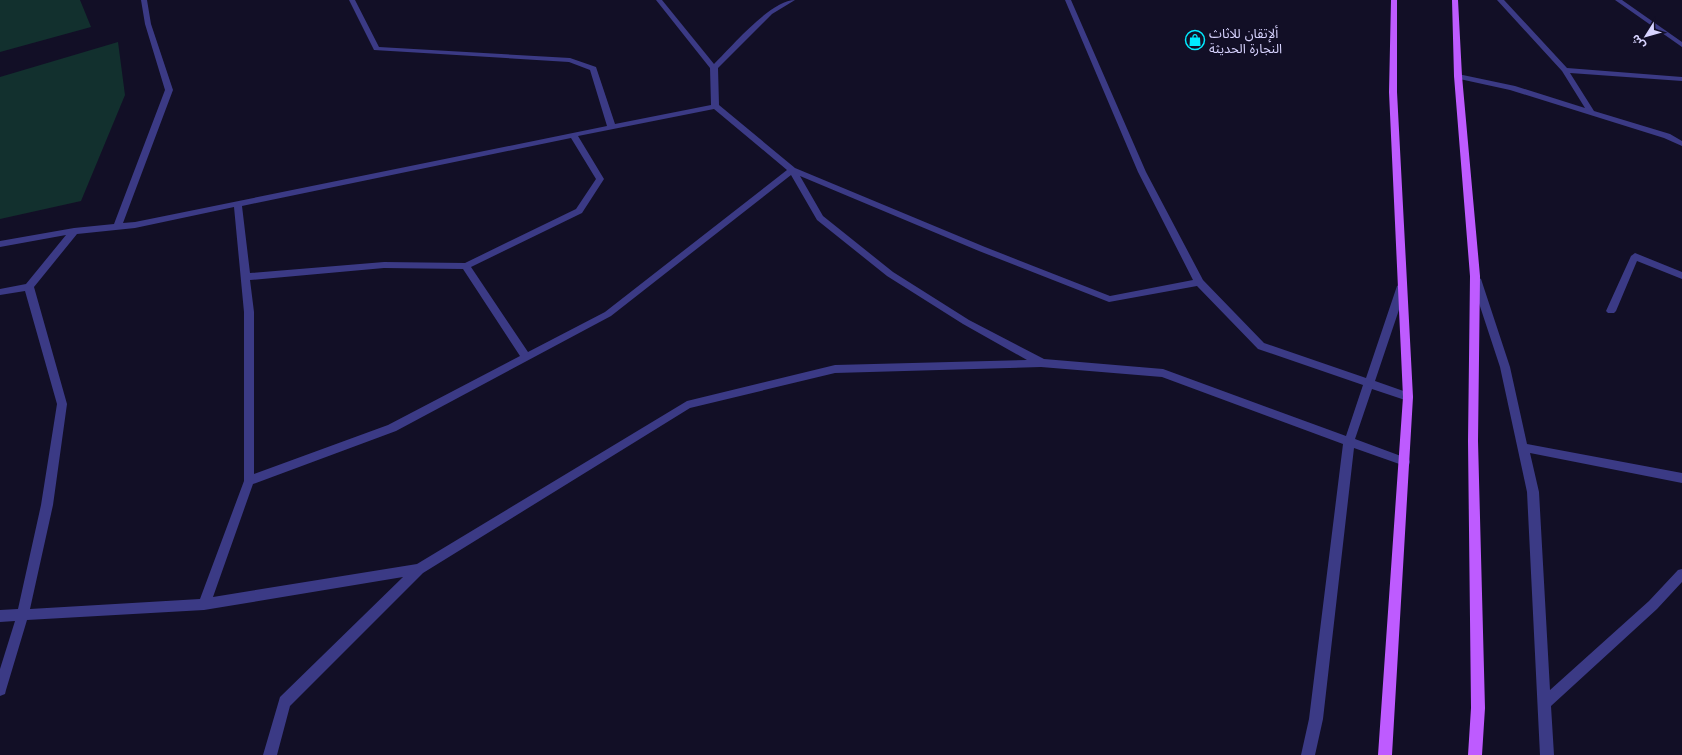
<svg xmlns="http://www.w3.org/2000/svg" width="1682" height="755" viewBox="0 0 1682 755" font-family="Jost,'Noto Sans Arabic',sans-serif">
	<style>
		.green { fill: #12302e }
		.lines { fill: none; stroke-linecap: round; stroke-linejoin: round }
		.minor { fill: #3b3a85; fill-rule: evenodd }
		.major { fill: #be5bff; fill-rule: evenodd }
		.labels { text-anchor: middle; dominant-baseline: central; stroke-width: 3; stroke-linejoin: round; paint-order: stroke }
		.far-poi-label { font-size: 13px; fill: #d8d4ff; stroke: #120f26; text-anchor: start }
	</style>
	<rect width="100%" height="100%" fill="#120f26"/>
	<path class="green" d="M 0,0 L 80,0 L 91,27 L 0,52 Z
		M 118,42 L 125,95 L 81,201 L 0,219 L 0,77 Z"/>
	<g class="lines">
		<path class="minor" d="M 141,0 L 147,0 L 151,24 L 173,90 L 123,223 L 135,222 L 607,126 L 590,70 L 569,62 L 374,50 L 349,0 L 355,0 L 379,47 L 570,58 L 596,67 L 615,124 L 711,105 L 710,68 L 656,0 L 662,0 L 714,64 C 732,46 771,0 795,0 L 772,14 L 718,68 L 719,105 L 795,168 L 985,247 L 1110,296 L 1193,280 L 1138,172 L 1065,0 L 1071,0 L 1146,172 L 1203,280 L 1264,343 L 1366,378 L 1397,286 L 1402,283 L 1407,286 L 1375,381 L 1412,394 L 1413,397 L 1412,400 L 1408,401 L 1372,389 L 1355,439 L 1409,459 L 1410,462 L 1409,465 L 1405,466 L 1354,448 L 1323,719 L 1315,755 L 1301,755 L 1309,719 L 1343,444 L 1162,377 L 1041,367 L 835,373 L 690,408 L 423,573 L 290,706 L 277,755 L 263,755 L 280,697 L 403,577 L 204,610 L 27,620 L 6,690 L 5,694 L 0,696 L 0,669 L 15,621 L 0,622 L 0,610 L 18,609 L 41,505 L 57,404 L 25,291 L 0,295 L 0,289 L 26,284 L 66,235 L 0,247 L 0,241 L 74,228 L 114,224 L 165,90 L 145,24 ZM 714,109 L 787,170 L 605,312 L 528,352 L 471,267 L 582,213 L 604,179 L 578,136 ZM 571,138 L 596,179 L 576,209 L 465,263 L 384,262 L 250,273 L 242,206 ZM 791,175 L 817,220 L 887,276 L 963,324 L 1027,360 L 835,365 L 687,401 L 417,564 L 213,597 L 253,484 L 396,431 L 611,316 ZM 800,176 L 979,251 L 1109,302 L 1197,286 L 1258,349 L 1363,385 L 1346,436 L 1163,369 L 1044,359 L 969,320 L 893,272 L 823,216 ZM 234,207 L 244,312 L 244,481 L 200,599 L 30,609 L 53,505 L 67,404 L 34,287 L 77,234 L 135,228 ZM 384,268 L 463,269 L 520,356 L 388,425 L 254,474 L 254,312 L 250,280 Z
			M 1497,0 L 1504,0 L 1567,68 L 1682,77 L 1682,81 L 1570,73 L 1594,111 L 1670,134 L 1682,141 L 1682,146 L 1664,138 L 1510,90 L 1455,78 L 1454,76 L 1458,74 L 1515,86 L 1585,108 L 1562,71 Z
			M 1615,0 L 1622,0 L 1682,42 L 1682,47 Z
			M 1635,253 L 1682,272 L 1682,279 L 1637,261 L 1616,311 L 1614,313 L 1608,313 L 1606,311 L 1631,256 Z
			M 1476,276 L 1481,279 L 1510,367 L 1527,444 L 1682,473 L 1682,483 L 1530,453 L 1539,492 L 1550,690 L 1649,601 L 1678,570 L 1682,569 L 1682,582 L 1657,609 L 1551,706 L 1554,755 L 1540,755 L 1527,492 L 1500,367 L 1471,279 Z"/>
		<path class="major" d="M 1391,0 L 1397,0 L 1397,92 L 1413,397 L 1392,755 L 1378,755 L 1403,397 L 1389,92 Z
			M 1452,0 L 1458,0 L 1462,76 L 1480,276 L 1478,441 L 1485,708 L 1482,755 L 1468,755 L 1471,708 L 1468,441 L 1470,276 L 1454,76 Z"/>
	</g>
	<defs>
		<symbol id="shop-ring" viewBox="-11 -11 22 22"><circle r="9.5" fill="#120f26" stroke="#00ebff" stroke-width="1.5"/><path d="M-5-2.5h2.3a2.7 3.5 0 0 1 5.4 0H5L5.5 6h-11ZM-1.5-2.5h3a1.5 2.3 0 0 0-3 0Z" fill="#00ebff"/></symbol>
	</defs>
	<g fill-rule="evenodd">
		<use href="#shop-ring" x="1184" y="29" width="22" height="22"/>
	</g>
	<g class="labels">
		<g class="far-poi-label">
			<text x="1209" y="33">ألإتقان للاثاث<tspan x="1209" dy="15">النجارة الحديثة</tspan></text>
		</g>
	</g>
	<g transform="translate(1646 36) rotate(233)" stroke="#120f26" stroke-width="3" paint-order="stroke">
	<path d="M0-3L7 15L0 10L-7 15Z" fill="#d8d4ff"/>
	<text y="-6" font-size="11" font-weight="bold" text-anchor="middle" fill="#d8d4ff">ش</text>
	</g>
</svg>
